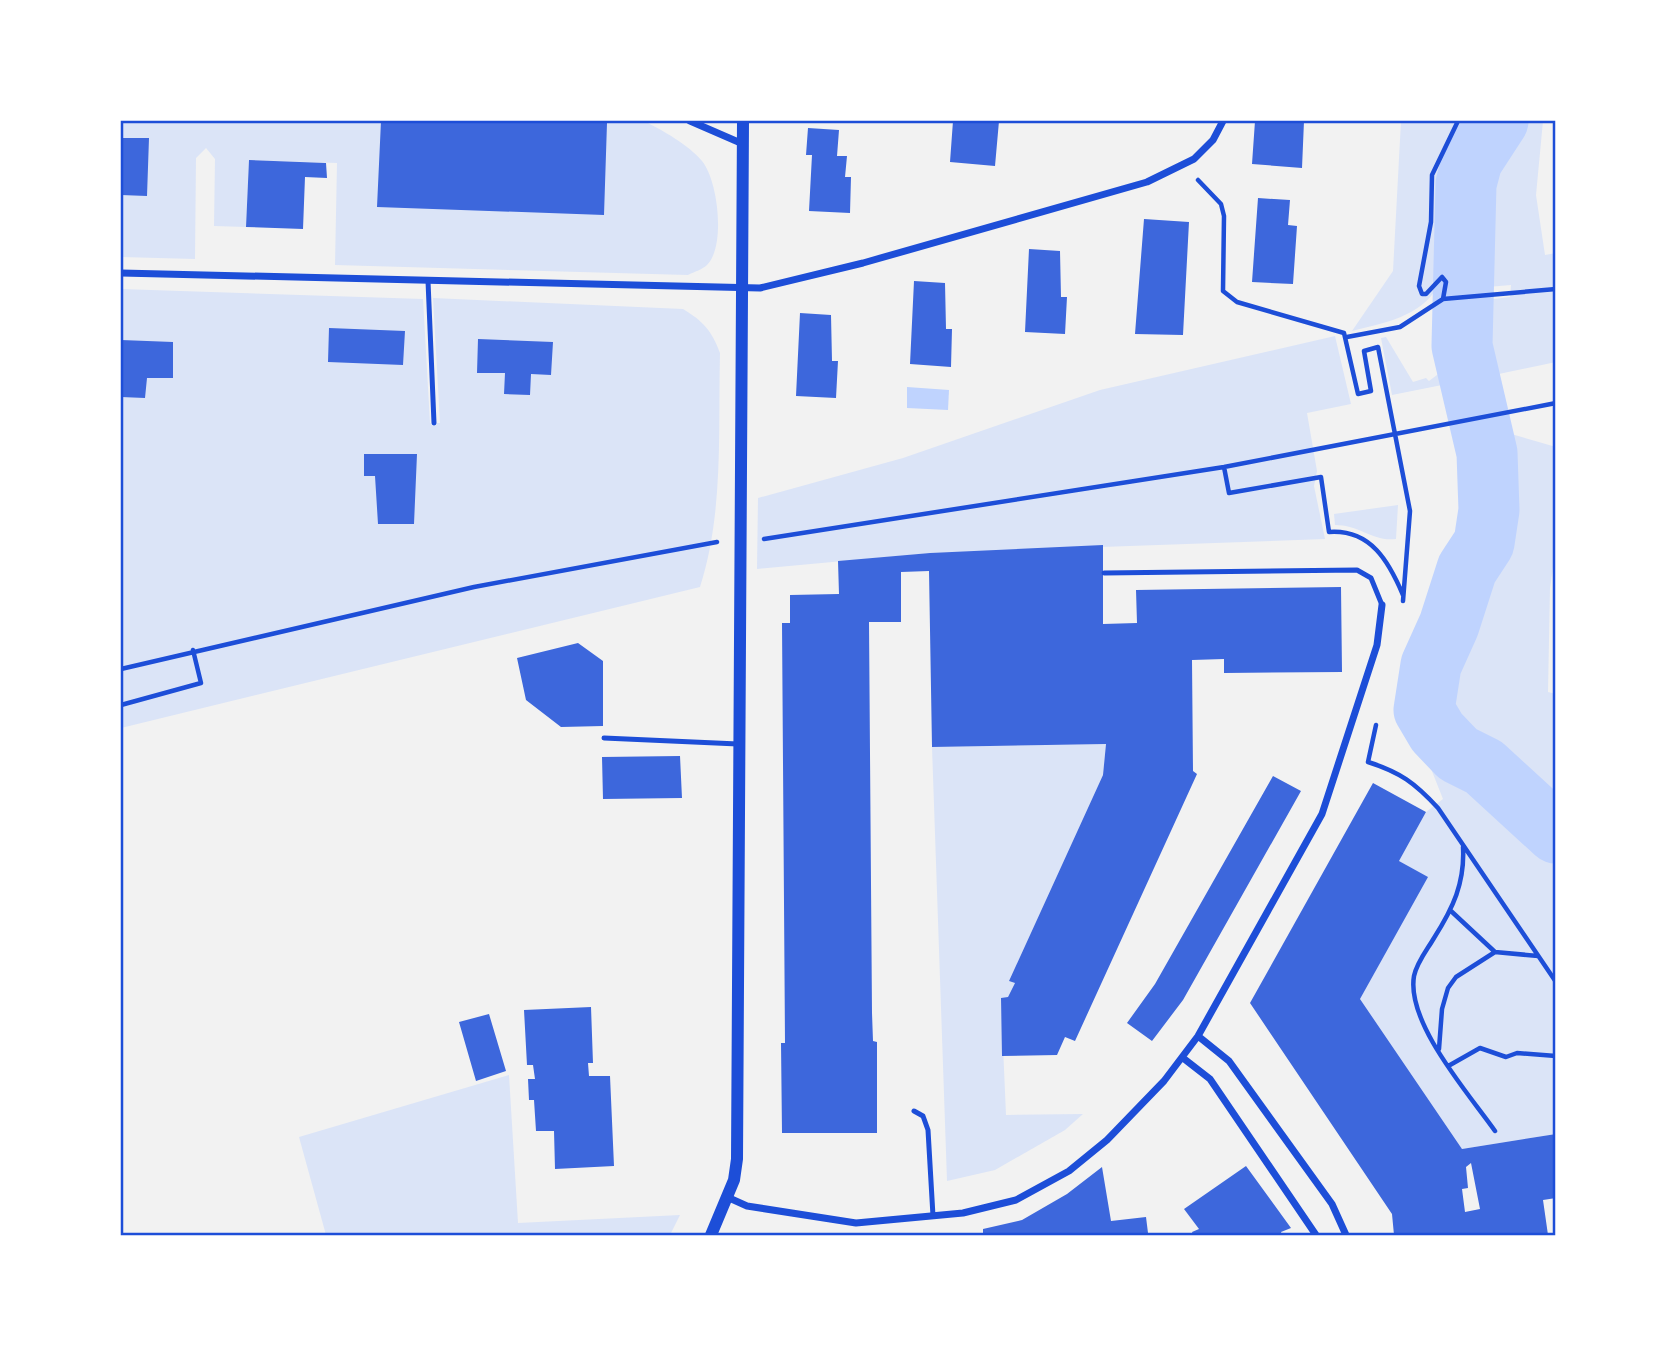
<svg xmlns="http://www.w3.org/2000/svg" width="1677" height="1356" viewBox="0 0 1677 1356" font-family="'Fira Sans Condensed',sans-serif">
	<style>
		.green { fill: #dbe4f7 }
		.water { fill: #bfd3fe }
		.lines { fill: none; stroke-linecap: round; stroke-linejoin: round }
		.river { stroke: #bfd3fe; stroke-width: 61 }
		.building { fill: #3d67dc; fill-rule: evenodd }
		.path { stroke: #1d4ed8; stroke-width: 4.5 }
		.service { stroke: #1d4ed8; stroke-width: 5 }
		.minor { stroke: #1d4ed8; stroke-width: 7 }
		.tertiary { stroke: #1d4ed8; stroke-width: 12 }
		.neatline { fill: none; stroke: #1d4ed8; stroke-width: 2.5 }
	</style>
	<rect width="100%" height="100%" fill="#f2f2f2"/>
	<path class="green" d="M 121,121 L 644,121 C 662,130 689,145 702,161 C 718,180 726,246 707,265 C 703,269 694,272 688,275 L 335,265 L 337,163 L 249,160 L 246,227 L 214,226 L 215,159 L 206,148 L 196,158 L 195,259 L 121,257 Z
		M 1401,121 L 1543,121 L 1536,195 L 1545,255 L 1556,253 L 1556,362 L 1494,375 L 1485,300 L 1510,297 L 1511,285 L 1452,290 L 1452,274 L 1446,268 L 1432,283 L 1438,286 C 1421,317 1383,323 1352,331 L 1393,271 Z
		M 121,289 L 423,299 L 430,423 L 440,423 L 433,298 L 683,309 C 703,321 712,331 720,353 C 718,431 724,512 700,587 L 121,728 Z
		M 1335,336 L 1351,404 L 1307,413 L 1317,471 L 1314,486 L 1325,539 L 930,553 L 757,569 L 758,498 L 903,458 L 1100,390 Z
		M 1386,337 L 1413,382 L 1426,378 L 1429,381 L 1445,369 L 1447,384 L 1392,395 L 1381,338 Z
		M 1501,431 L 1556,447 L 1556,546 L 1550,588 L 1548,692 L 1556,694 L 1556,1134 L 1462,1149 L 1360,999 L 1427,877 L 1399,861 L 1426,812 L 1443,799 L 1418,736 L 1415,718 L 1417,695 L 1437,605 L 1466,562 Z
		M 1398,505 L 1396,539 C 1373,542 1360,525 1335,525 L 1334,514 Z
		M 1106,744 L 1103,775 L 1009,981 L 1015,983 L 1008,997 L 1001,999 L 1006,1115 L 1083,1114 L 1065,1130 L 995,1170 L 947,1181 L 932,747 Z
		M 509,1075 L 518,1223 L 680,1215 L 670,1235 L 326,1235 L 299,1137 Z"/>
	<path class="water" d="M 907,387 L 949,390 L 948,410 L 907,408 Z"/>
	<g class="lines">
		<path class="river" d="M 1498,121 L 1472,161 L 1466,184 L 1462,346 L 1487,453 L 1489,510 L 1484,543 L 1467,569 L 1449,625 L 1431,665 L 1424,710 L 1437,732 L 1458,754 L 1484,767 L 1556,833"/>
	</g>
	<path class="building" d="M 381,121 L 607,123 L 604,215 L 377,207 Z
		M 953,121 L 999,121 L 995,166 L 950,162 Z
		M 1255,121 L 1304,121 L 1302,168 L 1252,164 Z
		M 808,128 L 839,130 L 837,156 L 847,156 L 845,177 L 851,177 L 850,213 L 809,211 L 812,155 L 806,155 Z
		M 121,138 L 149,138 L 147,196 L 121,195 Z
		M 249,160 L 326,163 L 327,178 L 305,177 L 303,229 L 246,227 Z
		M 1258,198 L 1290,200 L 1288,225 L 1297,226 L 1293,284 L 1252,282 Z
		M 1144,219 L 1189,222 L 1183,335 L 1135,334 Z
		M 1029,249 L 1060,251 L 1061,297 L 1067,297 L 1065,334 L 1025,332 Z
		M 914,281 L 945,283 L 946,329 L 952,329 L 951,367 L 910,364 Z
		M 800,313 L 831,315 L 832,361 L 838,361 L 836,398 L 796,396 Z
		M 329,328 L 405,331 L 403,365 L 328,362 Z
		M 478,339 L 553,342 L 551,375 L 531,374 L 530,395 L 504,394 L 505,373 L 477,373 Z
		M 121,340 L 173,342 L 173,378 L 147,378 L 145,398 L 121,397 Z
		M 364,454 L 417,454 L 414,524 L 378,524 L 375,476 L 364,476 Z
		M 1103,545 L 1103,624 L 1137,623 L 1136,590 L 1341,587 L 1342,672 L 1224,673 L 1224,659 L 1192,660 L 1193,771 L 1197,774 L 1075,1041 L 1065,1037 L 1057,1055 L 1002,1056 L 1001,998 L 1008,997 L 1015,983 L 1009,981 L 1103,775 L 1106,744 L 932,747 L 929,571 L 901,572 L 901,622 L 869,622 L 872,1013 L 873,1041 L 877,1042 L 877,1133 L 782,1133 L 781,1043 L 785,1043 L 782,623 L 790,623 L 790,595 L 839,594 L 838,561 L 930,553 Z
		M 578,643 L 603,661 L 603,726 L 561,727 L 526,700 L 517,658 Z
		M 680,756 L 682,798 L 603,799 L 602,757 Z
		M 1273,776 L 1301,791 L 1183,1000 L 1152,1041 L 1127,1023 L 1155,984 Z
		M 1373,783 L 1426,812 L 1399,861 L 1428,877 L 1360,999 L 1462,1149 L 1556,1134 L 1556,1198 L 1543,1200 L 1548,1235 L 1394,1235 L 1392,1214 L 1250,1003 ZM 1471,1163 L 1480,1209 L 1465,1212 L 1462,1189 L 1468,1188 L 1466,1167 Z
		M 591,1007 L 593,1063 L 588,1063 L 589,1076 L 610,1076 L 614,1166 L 555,1169 L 554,1131 L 536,1131 L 534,1100 L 529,1100 L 528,1079 L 535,1079 L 533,1065 L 527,1065 L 524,1010 Z
		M 489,1014 L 506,1071 L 476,1081 L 459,1022 Z
		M 1246,1166 L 1291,1228 L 1281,1232 L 1282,1235 L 1193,1235 L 1192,1232 L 1199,1229 L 1184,1209 Z
		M 1102,1167 L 1111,1221 L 1146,1217 L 1148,1233 L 983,1235 L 983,1229 L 1022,1220 L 1067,1194 Z"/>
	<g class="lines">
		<path class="path" d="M 1198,180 L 1221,204 L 1224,216 L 1223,291 L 1237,302 L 1344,333 L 1358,394 L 1371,391 L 1364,351 L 1378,347 L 1410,511 L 1403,601
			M 1443,299 L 1446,282 L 1442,277 L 1426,294 L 1422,294 L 1419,286 L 1431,222 L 1432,175 L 1458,121
			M 1347,337 L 1400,327 L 1443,299 L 1556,289
			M 1224,467 L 1229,493 L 1321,477 L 1329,532 C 1371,529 1389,562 1403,595
			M 764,539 L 1224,467 L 1556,403
			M 121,669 L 474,587 L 717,542
			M 121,705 L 201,683 L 193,650
			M 1368,762 L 1376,725
			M 1368,762 C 1400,772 1415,783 1438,808 L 1556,982
			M 1463,847 C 1465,883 1453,908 1434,938 C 1427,950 1417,962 1414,976 C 1406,1023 1469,1094 1495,1131
			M 1451,911 L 1495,952
			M 1439,1049 L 1442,1009 L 1448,988 L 1456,977 L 1495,952 L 1538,956
			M 1450,1065 L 1480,1048 L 1506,1057 L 1517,1053 L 1556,1056"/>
		<path class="service" d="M 428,281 L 434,423
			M 1104,573 L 1357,570 L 1371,578 L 1382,605
			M 604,738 L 738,744
			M 914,1111 L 923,1116 L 928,1130 L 933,1216"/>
		<path class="minor" d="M 690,121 L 743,144
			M 121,273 L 760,288 L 863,263 L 1147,182 L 1194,159 L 1213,140 L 1223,121
			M 1198,1036 L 1229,1061 L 1332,1204 L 1346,1235
			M 1183,1058 L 1210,1079 L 1316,1235
			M 727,1197 L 747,1206 L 856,1223 L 963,1213 L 1016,1200 L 1069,1171 L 1107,1140 L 1164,1081 L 1198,1036 L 1322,814 L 1377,645 L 1382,605"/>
		<path class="tertiary" d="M 711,1235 L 734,1180 L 737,1159 L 743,121"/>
	</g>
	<rect width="1677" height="1356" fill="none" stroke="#ffffff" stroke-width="245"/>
	<rect x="122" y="122" width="1432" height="1112" class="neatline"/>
</svg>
